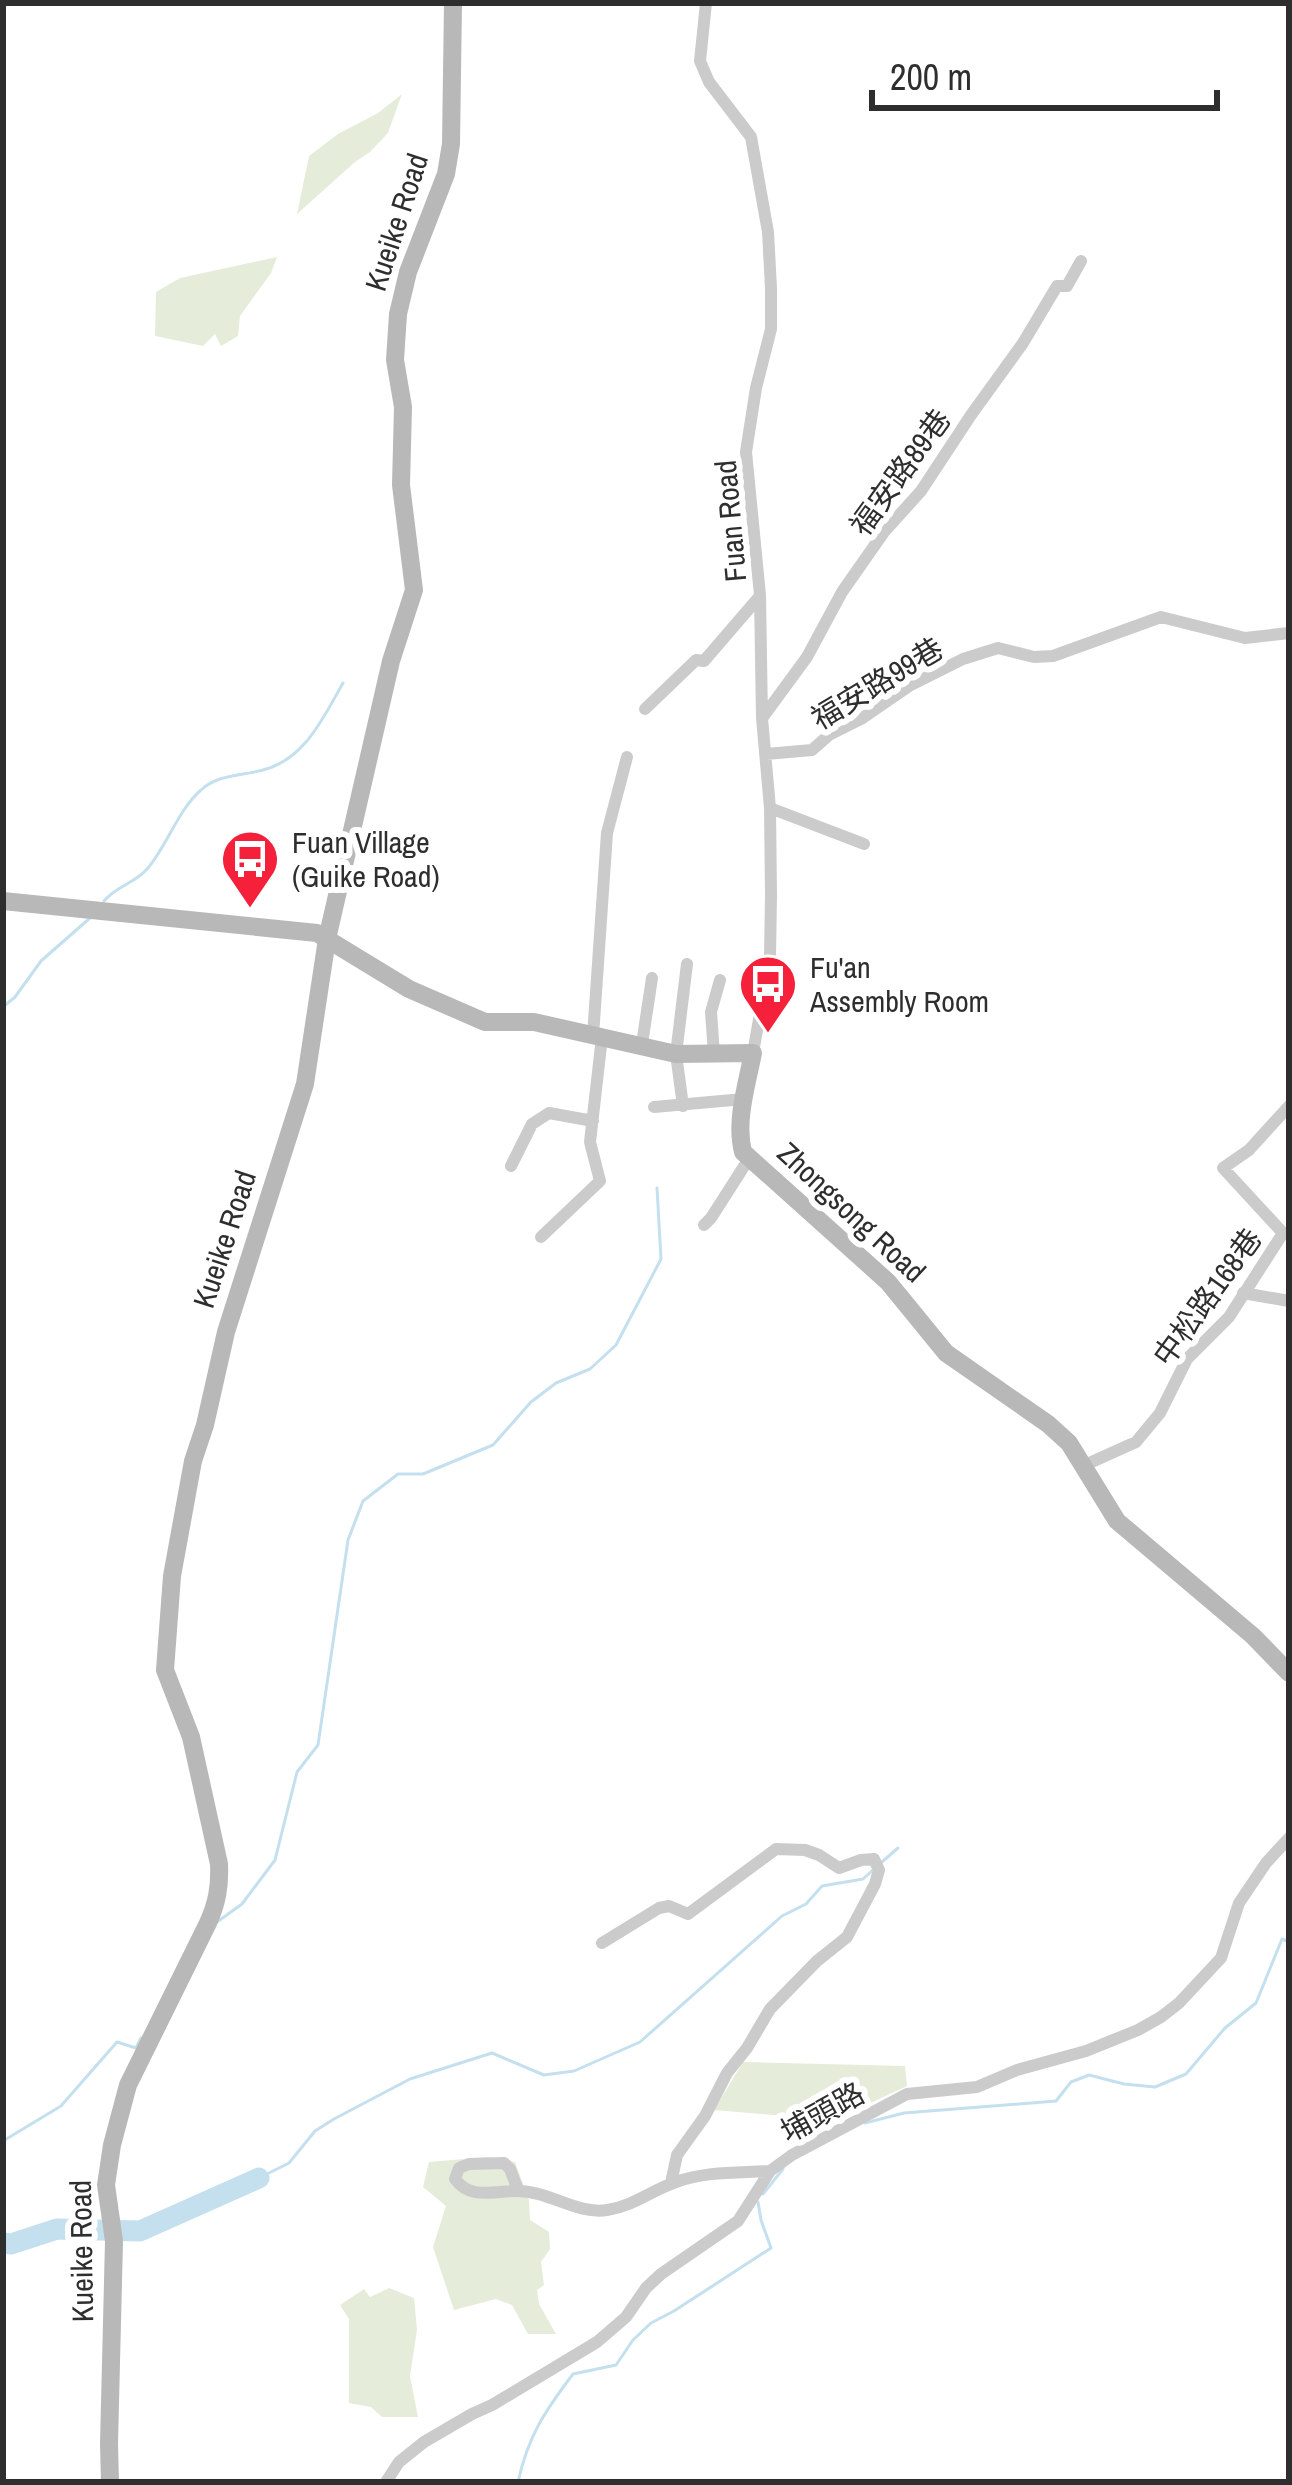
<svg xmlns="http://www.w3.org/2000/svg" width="1292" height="2485" viewBox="0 0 1292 2485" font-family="'Archivo Narrow','Noto Sans TC',sans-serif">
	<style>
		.green { fill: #e5edda }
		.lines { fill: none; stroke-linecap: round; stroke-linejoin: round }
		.stream { stroke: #c4e0ee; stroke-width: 3 }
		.river { stroke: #c4e0ee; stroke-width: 21 }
		.street { stroke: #cbcbcb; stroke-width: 12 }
		.secondary { stroke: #b8b8b8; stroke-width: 18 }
		.labels { text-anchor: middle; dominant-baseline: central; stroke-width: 12; stroke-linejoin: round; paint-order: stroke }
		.street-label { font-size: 30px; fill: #2e2e2e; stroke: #fff }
		.poi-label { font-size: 30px; fill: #2e2e2e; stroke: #fff; text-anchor: start }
	</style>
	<rect width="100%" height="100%" fill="#fff"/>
	<path class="green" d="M 402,94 L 388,133 L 370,152 L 355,162 L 297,214 L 309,156 L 338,134 L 378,113 Z
		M 277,257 L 271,273 L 240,316 L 238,336 L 221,346 L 215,334 L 203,346 L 155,336 L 156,292 L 180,278 Z
		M 743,2062 L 905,2066 L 907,2086 L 834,2120 L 714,2110 Z
		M 487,2157 L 515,2162 L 529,2200 L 530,2220 L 549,2232 L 550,2249 L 541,2262 L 544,2285 L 537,2290 L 539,2304 L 556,2334 L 528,2334 L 512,2305 L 496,2299 L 454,2310 L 433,2247 L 446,2206 L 423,2187 L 429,2162 Z
		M 389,2288 L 414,2298 L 417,2330 L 410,2376 L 418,2417 L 382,2417 L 371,2407 L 349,2403 L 349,2319 L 340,2305 L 364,2289 L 370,2297 Z"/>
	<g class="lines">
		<path class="stream" d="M 104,901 C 116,886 136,883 148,868 C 168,844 178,810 201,790 C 218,774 242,776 263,770 C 305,759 323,718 343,683
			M 3,1007 L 15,997 L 41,961 L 90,918
			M 882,1862 L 898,1848
			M 217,1922 L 242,1904 L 275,1860 L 297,1772 L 318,1745 L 348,1540 L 363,1501 L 398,1474 L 423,1474 L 493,1445 L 531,1402 L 556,1383 L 590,1369 L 616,1345 L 661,1259 L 657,1188
			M 865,2123 L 904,2113 L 1056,2101 L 1071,2082 L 1089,2075 L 1124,2084 L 1155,2087 L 1186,2074 L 1225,2028 L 1256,2003 L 1282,1939 L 1289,1942
			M 3,2141 L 61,2106 L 117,2042 L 136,2048 L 141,2038
			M 259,2178 L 289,2163 L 315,2131 L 334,2119 L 410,2079 L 492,2053 L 544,2075 L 574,2071 L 640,2042 L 782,1916 L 806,1904 L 822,1886 L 863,1879 L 874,1869
			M 763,2194 L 783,2169
			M 518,2482 C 528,2436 545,2411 573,2374 L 616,2365 L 633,2340 L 651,2323 L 674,2311 L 771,2248 L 761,2220 L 758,2202"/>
		<path class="river" d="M 3,2243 L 11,2244 L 57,2229 L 140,2231 L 259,2178"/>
		<path class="street" d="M 706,3 L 700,61 L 709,82 L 751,137 L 768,232 L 771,288 L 771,329 L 756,388 L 746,452 L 760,595 L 762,718 L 770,808 L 771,895 L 770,958 L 753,1053
			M 645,709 L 696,660 L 704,661 L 760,596
			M 763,717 L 807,657 L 842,592 L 884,532 L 921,491 L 971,415 L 1023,343 L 1057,286 L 1067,286 L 1081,261
			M 766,754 L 812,750 L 829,735 L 861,719 L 909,686 L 963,659 L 998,648 L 1034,657 L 1053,656 L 1161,617 L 1245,638 L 1289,633
			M 770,808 L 864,844
			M 593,1036 L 607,833 L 627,757
			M 642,1044 L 652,978
			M 714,1054 L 711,1012 L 720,980
			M 683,1106 L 676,1054 L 687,964
			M 654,1107 L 744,1099
			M 511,1166 L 532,1124 L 549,1113 L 593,1121
			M 704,1225 L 711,1218 L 750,1157
			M 541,1237 L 600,1181 L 590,1142 L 602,1037
			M 1243,1293 L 1289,1301
			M 1085,1465 L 1136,1442 L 1160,1413 L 1187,1359 L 1229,1317 L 1283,1233 L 1223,1168 L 1249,1150 L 1289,1106
			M 602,1943 L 659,1908 L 669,1906 L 688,1914 L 776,1849 L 805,1850 L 819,1855 L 839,1868 L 861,1860 L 874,1859 L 879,1870 L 875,1884 L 847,1937 L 817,1961 L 770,2009 L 747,2048 L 727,2073 L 705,2116 L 677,2155 L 671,2183
			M 518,2190 L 510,2169 L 504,2163 L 469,2164 L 459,2168 L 455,2179 C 470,2200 494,2191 516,2191 C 548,2190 576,2215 607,2210 C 634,2206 652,2190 676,2182 C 706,2171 739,2173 770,2171
			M 386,2482 L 399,2462 L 424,2442 L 472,2414 L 492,2405 L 597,2342 L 626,2317 L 646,2288 L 661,2274 L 738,2221 L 770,2171 L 792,2155 L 907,2094 L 977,2087 L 1017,2070 L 1086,2051 L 1138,2030 L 1161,2017 L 1179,2003 L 1221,1958 L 1239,1903 L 1266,1863 L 1289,1838"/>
		<path class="secondary" d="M 3,901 L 317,933 L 409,989 L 485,1022 L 534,1022 L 676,1054 L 753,1053 C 747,1084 735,1121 743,1152 L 888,1282 L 946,1353 L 1048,1424 L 1069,1443 L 1117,1521 L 1253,1636 L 1289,1673
			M 110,2482 L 109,2444 L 114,2241 L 106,2185 L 112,2145 L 128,2085 L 208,1923 C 217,1903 220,1887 219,1864 L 191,1737 L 165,1670 L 172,1576 L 193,1461 L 205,1425 L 226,1332 L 305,1084 L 327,939 L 391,661 L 414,590 L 401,485 L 403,407 L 395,360 L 398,314 L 408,272 L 446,174 L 451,144 L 453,3"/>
	</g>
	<defs>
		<symbol id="bus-pin" viewBox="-11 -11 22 30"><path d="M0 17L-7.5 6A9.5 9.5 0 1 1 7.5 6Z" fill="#f5203a" stroke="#fff"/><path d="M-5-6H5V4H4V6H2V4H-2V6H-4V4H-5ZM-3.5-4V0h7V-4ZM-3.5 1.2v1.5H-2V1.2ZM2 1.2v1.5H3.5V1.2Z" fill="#fff"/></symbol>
	</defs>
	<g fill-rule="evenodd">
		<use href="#bus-pin" x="217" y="826" width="66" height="90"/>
		<use href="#bus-pin" x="735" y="951" width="66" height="90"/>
	</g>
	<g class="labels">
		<g class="street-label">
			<text transform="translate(396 222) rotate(-72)">Kueike Road</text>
			<text transform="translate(900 472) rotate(-54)">福安路89巷</text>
			<text transform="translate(730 521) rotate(-95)">Fuan Road</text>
			<text transform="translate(877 683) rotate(-31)">福安路99巷</text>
			<text transform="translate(852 1212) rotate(43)">Zhongsong Road</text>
			<text transform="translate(224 1239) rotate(-72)">Kueike Road</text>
			<text transform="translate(1207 1297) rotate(-54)">中松路168巷</text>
			<text transform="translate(822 2112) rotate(-29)">埔頭路</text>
			<text transform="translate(81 2251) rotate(-91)">Kueike Road</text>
		</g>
		<g class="poi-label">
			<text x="292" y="842">Fuan Village<tspan x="292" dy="34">(Guike Road)</tspan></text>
			<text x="810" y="967">Fu'an<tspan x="810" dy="34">Assembly Room</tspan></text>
		</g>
	</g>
	<rect width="1292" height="2485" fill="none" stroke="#2e2e2e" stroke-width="12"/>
	<path d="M872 90v18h345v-18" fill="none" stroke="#2e2e2e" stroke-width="6"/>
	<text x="890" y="90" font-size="36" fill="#2e2e2e" stroke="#ffffff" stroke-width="9" paint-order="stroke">200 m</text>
</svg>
